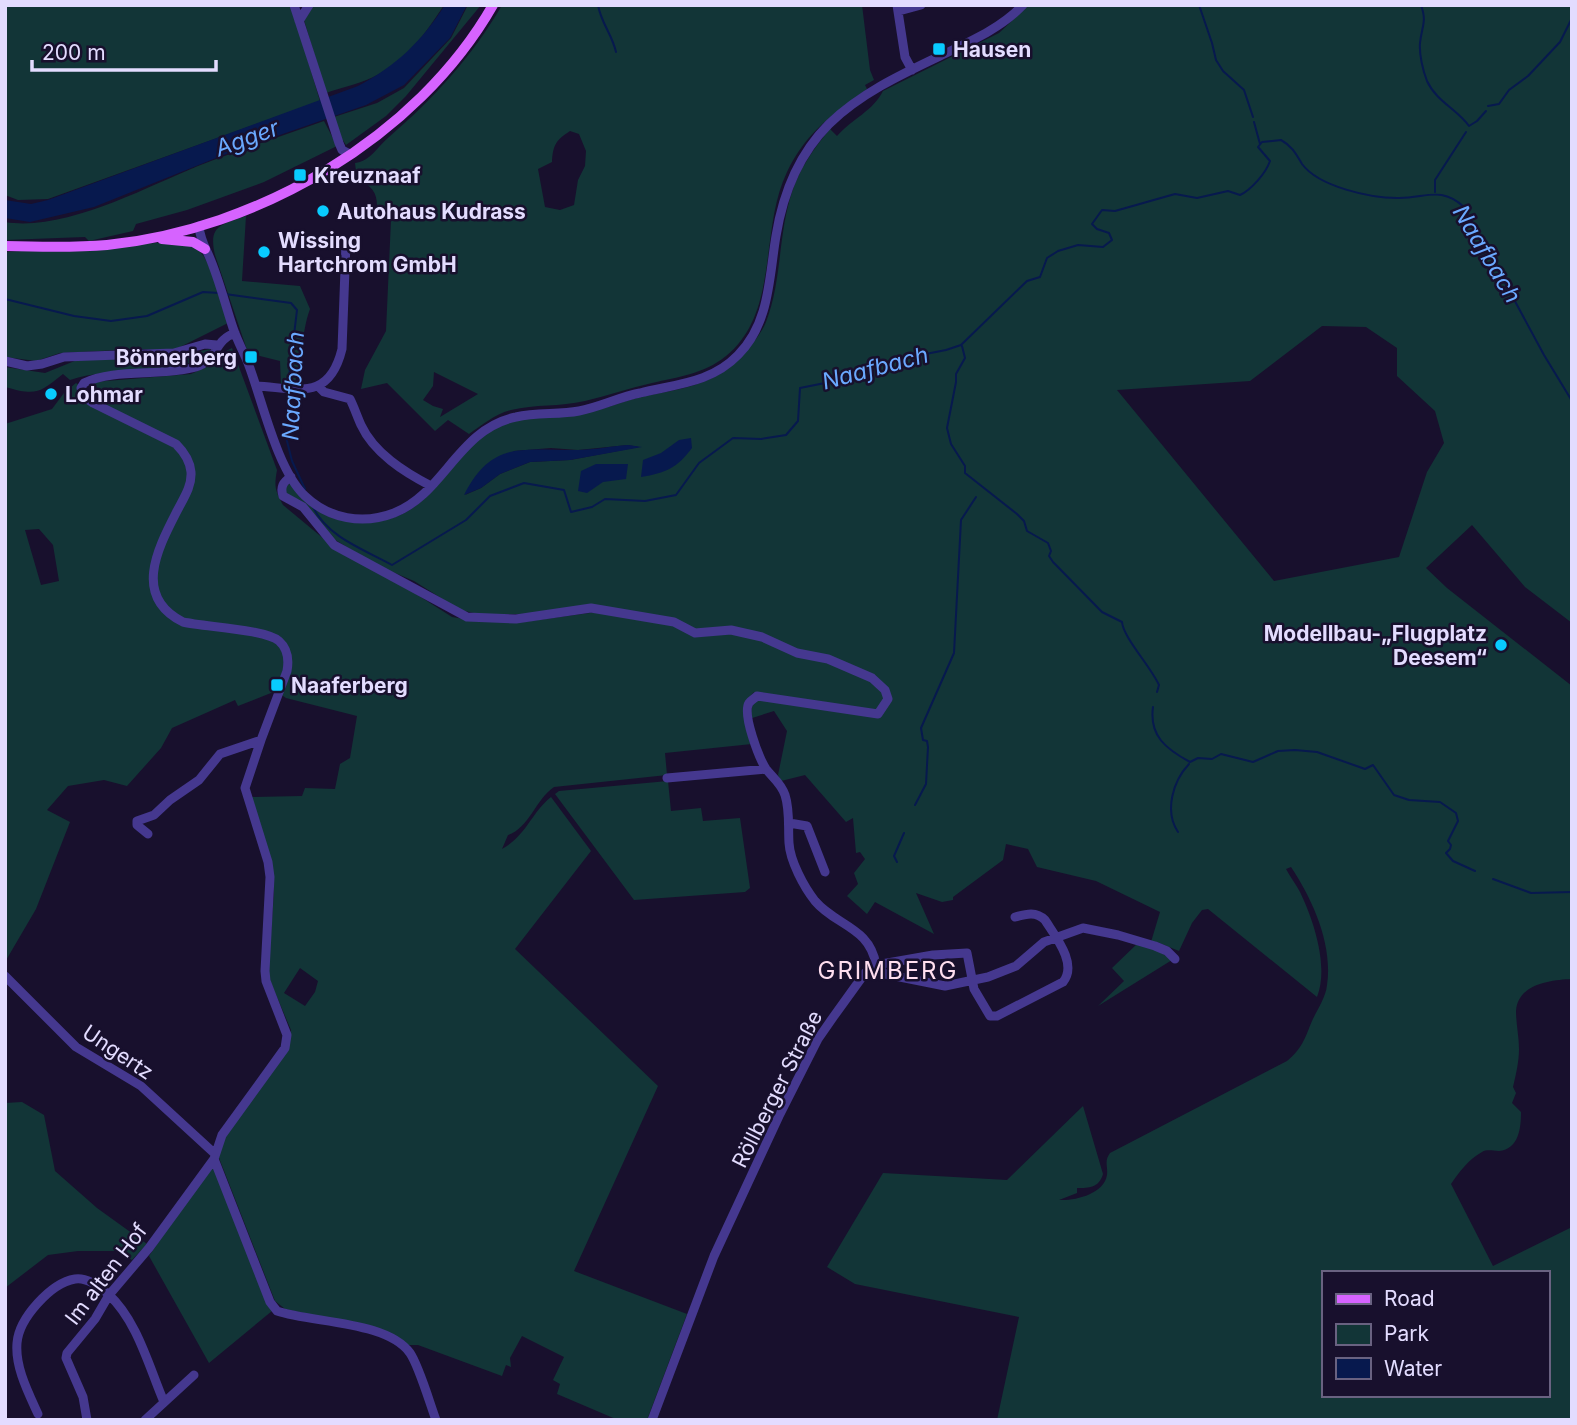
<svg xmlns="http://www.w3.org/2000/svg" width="1577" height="1425" viewBox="0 0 1577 1425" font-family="Inter,sans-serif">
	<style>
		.green { fill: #123537; fill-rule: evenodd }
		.water { fill: #07194e }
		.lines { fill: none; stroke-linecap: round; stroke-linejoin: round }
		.stream { stroke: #07194e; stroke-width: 2 }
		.minor { stroke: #45388f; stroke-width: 9 }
		.major { stroke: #d663ff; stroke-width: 10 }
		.poi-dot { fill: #08cbff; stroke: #18102d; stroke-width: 2.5 }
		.labels { text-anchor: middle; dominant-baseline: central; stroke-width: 5; stroke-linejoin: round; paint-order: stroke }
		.poi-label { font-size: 21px; font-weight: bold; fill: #e3dcff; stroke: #18102d; text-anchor: start }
		.street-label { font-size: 21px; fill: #e3dcff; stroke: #18102d }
		.water-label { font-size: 23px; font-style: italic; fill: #6aa9ff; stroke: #18102d }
		.quarter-label { font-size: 24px; letter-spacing: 2px; fill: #ffdeef; stroke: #18102d }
	</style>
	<rect width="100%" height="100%" fill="#18102d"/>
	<path class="green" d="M 5,5 L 291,5 L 320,101 L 48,199 L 18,200 L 5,195 Z
		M 313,5 L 444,5 C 428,30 406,61 379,74 C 363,83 343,87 326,93 L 304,20 Z
		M 468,5 L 481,5 L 406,96 L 386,116 L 346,145 L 340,136 L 334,117 L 377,103 L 404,88 L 451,38 Z
		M 502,5 L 862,5 L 870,70 L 874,80 L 865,85 L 867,89 C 833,114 806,132 787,172 C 759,230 780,312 726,356 C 704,374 678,377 652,383 C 629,388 607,396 585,401 C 560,407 535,404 511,410 C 495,414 482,425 469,434 L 448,420 L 435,431 L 387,383 L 361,389 L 365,370 L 386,331 L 391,220 L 376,217 C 379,198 376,186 357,180 L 355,163 C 371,161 377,147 389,137 C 433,99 472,57 502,5 ZM 570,131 L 579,134 L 586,151 L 585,166 L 578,180 L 574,205 L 560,210 L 545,207 L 538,169 L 552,162 C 553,145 556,140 570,131 ZM 434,372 L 478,394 L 440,417 L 443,409 L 433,406 L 423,400 L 433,386 Z
		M 1029,5 L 1572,5 L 1572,623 L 1525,587 L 1472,525 L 1426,568 L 1447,588 L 1572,686 L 1572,979 C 1550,980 1518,984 1516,1011 C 1516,1024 1519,1036 1519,1049 C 1519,1062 1516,1074 1513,1087 L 1516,1093 L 1512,1103 L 1521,1112 C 1521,1128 1519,1149 1499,1151 C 1493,1151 1487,1149 1482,1152 C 1469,1159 1459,1172 1451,1184 L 1493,1266 L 1572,1227 L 1572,1420 L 997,1420 L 1019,1317 L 855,1284 L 827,1267 L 883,1173 L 1007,1180 L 1083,1106 L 1103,1174 C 1099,1188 1089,1188 1077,1188 L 1077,1193 L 1059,1200 C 1075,1201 1104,1194 1107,1175 C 1108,1166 1104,1161 1110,1153 L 1287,1061 C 1302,1049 1305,1038 1312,1021 C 1317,1010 1326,997 1327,985 C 1333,945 1313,900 1291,867 L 1286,869 C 1290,877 1296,884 1300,892 C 1314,921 1329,967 1317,997 L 1208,909 L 1202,910 L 1192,923 L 1179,951 L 1157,942 L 1151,942 L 1160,912 L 1096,881 L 1037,867 L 1028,849 L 1006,844 L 1003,860 L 953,897 L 953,900 L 942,902 L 916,893 L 934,934 L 875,902 L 867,914 L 847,896 L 858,884 L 854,873 L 865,859 L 860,852 L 856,853 L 853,818 L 846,822 L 805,775 L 781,781 L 778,775 L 787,731 L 774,711 L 749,719 L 755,696 L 754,692 C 738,708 747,726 752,744 L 665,753 L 667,775 L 554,787 C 536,799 529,828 508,835 L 502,849 C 527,835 531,813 551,797 L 591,851 L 515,949 L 658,1086 L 574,1271 L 687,1314 L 647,1420 L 618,1420 L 557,1394 L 560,1384 L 553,1380 L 564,1357 L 522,1336 L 510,1358 L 511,1367 L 506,1365 L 502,1376 L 418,1345 L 405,1345 L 377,1329 L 285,1309 L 275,1301 L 219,1158 C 219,1130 271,1068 289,1042 L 291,1030 L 268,976 L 274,892 L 272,864 L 251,797 L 302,796 L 305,788 L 335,789 L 340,764 L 350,758 L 357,716 L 286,698 L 276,691 L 238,706 L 235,700 L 172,728 L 161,748 L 127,786 L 104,780 L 68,786 L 47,810 L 70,822 L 36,909 L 5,962 L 5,424 L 52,409 L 64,393 L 76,383 L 89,392 L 89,385 L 94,382 L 191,374 L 209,366 L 220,354 L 232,348 L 277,470 C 274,487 275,490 283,505 L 336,549 L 402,585 L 452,617 L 470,620 L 516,623 L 597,612 L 483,615 L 460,610 L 414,581 L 376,565 L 329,536 L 300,500 L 289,497 L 284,489 L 289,484 L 291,485 C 309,513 341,526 374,522 C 424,516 439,479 471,447 C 479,440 486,432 496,428 C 528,412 566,416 600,409 C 614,406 627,400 641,397 C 678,389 715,386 742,356 C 751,346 761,334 766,322 C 782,281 778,234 792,192 C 800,168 814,148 830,129 L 837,136 C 852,119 873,111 883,91 L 999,33 ZM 1322,326 L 1366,327 L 1397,348 L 1397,376 L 1435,411 L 1444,443 L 1427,472 L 1399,557 L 1274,581 L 1117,390 L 1250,381 ZM 628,445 L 639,447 L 570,460 L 530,462 L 500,474 L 481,488 L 465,495 L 514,451 L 551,448 L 578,450 ZM 39,529 L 53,545 L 59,581 L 41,585 L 25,530 ZM 300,968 L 318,981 L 315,992 L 305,1006 L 284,993 ZM 1323,1273 L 1547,1273 L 1547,1395 L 1323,1395 Z
		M 324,121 L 337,146 L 264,182 L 187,210 L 136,224 L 133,231 L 89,241 L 85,237 L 5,240 L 5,222 C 64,232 144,188 198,166 C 239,150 282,136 324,121 Z
		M 246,216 L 242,281 L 300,286 L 310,309 C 300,336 304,363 293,387 L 281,385 L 280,361 L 248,353 L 215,255 C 208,225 221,225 246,216 Z
		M 156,243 C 168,243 185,240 195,247 C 211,257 222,304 228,323 L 172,351 L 139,349 L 60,353 L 36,361 L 5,357 L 5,252 Z
		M 210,349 L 210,353 C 172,379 114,365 70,380 L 63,374 C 39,393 37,396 5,387 L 5,367 L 45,373 L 82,358 L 164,358 Z
		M 668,781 L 671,811 L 701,808 L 703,821 L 740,818 L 750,888 L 745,892 L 634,900 L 555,794 L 559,791 Z
		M 1138,943 L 1156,949 L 1172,960 L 1098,1006 L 1124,981 L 1112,968 Z
		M 22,1102 L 44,1115 L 55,1171 L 97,1208 L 147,1244 L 132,1260 L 118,1251 L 78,1251 L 48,1255 L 5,1288 L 5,1103 Z
		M 214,1167 L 272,1311 L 209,1363 L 149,1256 L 209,1168 Z"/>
	<path class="water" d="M 445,5 L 467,5 L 450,38 L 404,85 L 366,105 L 231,152 L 94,207 L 30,222 L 5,218 L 5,200 L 31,204 L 48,200 L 358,86 C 396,66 421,42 445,5 Z
		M 691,438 L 692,448 C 677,468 666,473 641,477 L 643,460 L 661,453 L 679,440 Z
		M 628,445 L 642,447 L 570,460 L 530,462 L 500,474 L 481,488 L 464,495 C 493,438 525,451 578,450 C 594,450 611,446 628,445 Z
		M 596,464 L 628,464 L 626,479 L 603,482 L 587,493 L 578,491 L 581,471 Z"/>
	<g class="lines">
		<path class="stream" d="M 598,5 C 601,23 612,34 616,52
			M 1199,5 L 1212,43 L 1216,60 L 1223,71 L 1244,90 L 1253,117
			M 1421,5 C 1427,22 1422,25 1420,43 C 1419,54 1423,71 1427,81 C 1436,101 1458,110 1469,126 L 1477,121 L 1486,111
			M 1488,106 L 1499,104 L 1509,90 L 1528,76 L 1560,42 L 1572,18
			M 1254,122 L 1260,144
			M 1435,192 L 1435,180 L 1466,132
			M 225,294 L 291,303 L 297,310 L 288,385
			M 5,299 L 74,316 L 111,321 L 147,316 L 203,292 L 219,293
			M 962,346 L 965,358 L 956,374 L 956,382 L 947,428 L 951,444 L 965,466 L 965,473 L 1017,514 L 1024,521 L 1027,531 L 1048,543 L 1051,551 L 1049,556 L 1053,562 L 1102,612 L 1122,622 C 1123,637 1151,667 1159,685 L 1157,692
			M 288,394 L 286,437 L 292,461 L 305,489
			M 313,507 C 327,537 365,550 392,565 L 466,520 L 490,496 L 524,483 L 564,490 L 571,512 L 592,507 L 605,499 L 645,501 L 676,495 L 699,463 L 733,438 L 761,439 L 786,435 L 798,421 L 800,388 L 835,381 L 890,361 L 946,350 L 961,345 L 1027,281 L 1040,277 L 1047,258 L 1058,251 L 1078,245 L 1103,247 L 1112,240 L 1109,233 L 1097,229 L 1092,224 L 1102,210 L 1115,211 L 1175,194 L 1197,198 L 1228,191 L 1240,195 C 1251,190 1266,173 1270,161 L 1258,147 L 1262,142 L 1281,140 C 1292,146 1296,154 1302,164 C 1319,187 1371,198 1397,198 C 1425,199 1440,185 1464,207 L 1544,355 L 1572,401
			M 1153,707 C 1149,736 1166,749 1190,762 L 1198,758 L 1212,759 L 1221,754 L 1253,762 L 1278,751 L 1295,750 L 1317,752 L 1365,769 L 1373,765 L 1394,795 L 1409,800 L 1440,802 L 1456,813 L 1458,821 L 1448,841 L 1451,845 L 1450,849 L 1446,853 L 1453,861 L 1475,871
			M 915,805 L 926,784 L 928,747 L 927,741 L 923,740 L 921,728 L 954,653 L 961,520 L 976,497
			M 1178,832 C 1164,811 1173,781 1189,764
			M 897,862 L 894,856 L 904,833
			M 1493,879 L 1531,893 L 1572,892"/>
		<path class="minor" d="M 294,5 L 339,143 L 342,150 L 350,154
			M 897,5 L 905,57 L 912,70
			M 899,11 L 921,5
			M 299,21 L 309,5
			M 199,226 C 200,238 204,245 209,256 C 219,279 225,304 233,328 C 237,340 243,351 248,363 C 262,399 277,470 305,496 C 329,519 363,525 394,513 C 444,494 458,429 516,417 C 537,412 558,415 579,411 C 600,407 619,397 640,393 C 676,384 711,383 738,355 C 770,323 769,277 776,236 C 783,193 798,155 829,124 C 861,93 902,74 942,55 C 971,41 1001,28 1023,5
			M 5,361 L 27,366 L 42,364 L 64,357 L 174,353 L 205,344 L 217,345
			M 256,386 C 297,388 329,402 342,349 L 346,243
			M 319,387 L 324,392 L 350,399 C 354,407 357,416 361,425 C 374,453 404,472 431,486
			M 291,477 C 283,482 280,487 283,496 L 303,507 L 334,545 L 467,617 L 516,619 L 591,608 L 674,622 L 695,633 L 731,630 L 762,637 L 797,653 L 828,659 L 872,678 L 885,690 L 888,699 L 878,714 L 757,696 C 755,698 751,700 749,703 C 742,714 759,758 766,769 C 773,778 781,783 785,795 C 790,810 788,827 789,843 C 790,861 804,887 815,901 C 836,926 870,927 876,965
			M 667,778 L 766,769
			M 789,823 L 807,826 L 825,872
			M 148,834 L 137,825 L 137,821 L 154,815 L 170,800 L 199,780 L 220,754 L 261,740
			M 876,965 L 885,974 L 945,986 L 988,977 L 1016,966 L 1044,942 L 1083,928 L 1118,935 L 1155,946 L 1167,951 L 1175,959
			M 5,976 L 76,1047 L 141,1086 L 214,1153
			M 214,1159 L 222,1135 L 285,1048 L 287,1035 L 266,981 L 265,971 L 270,877 L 268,862 L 245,788 L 261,740 L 287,671 C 289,660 288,649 279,641 C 265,629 204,627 183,622 C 133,597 157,550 176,513 C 183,499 192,487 191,472 C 190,460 184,452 176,444 L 93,403 L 83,396 L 81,388 L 84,383 C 114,368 162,377 196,367 C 218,360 214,340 235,333
			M 214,1159 L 270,1302 L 277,1311 C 313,1323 387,1321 410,1353 C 419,1366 430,1404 436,1420
			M 38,1414 C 28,1392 15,1367 17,1343 C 19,1318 51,1283 75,1279 C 87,1277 100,1287 108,1294 C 137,1320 149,1367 164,1402
			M 87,1420 L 83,1397 L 66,1358 L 67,1353 L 95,1319 L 109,1295 L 149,1248 L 214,1159
			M 145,1420 L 194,1375
			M 652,1420 L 714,1256 L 779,1116 L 818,1039 L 834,1016 L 865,973 L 876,965 L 933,955 L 967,953 L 974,989 L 990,1016 L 997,1016 L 1063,982 C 1078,964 1055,936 1045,920 C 1036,911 1026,914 1015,917"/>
		<path class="major" d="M 162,239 L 193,242 L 205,249
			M 5,246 C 39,247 73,248 107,245 C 257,230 417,138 493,5"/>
	</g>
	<g class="poi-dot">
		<rect x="932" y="42" width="14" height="14" rx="3.5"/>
		<rect x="293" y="168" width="14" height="14" rx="3.5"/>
		<circle cx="323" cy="211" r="7"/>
		<circle cx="264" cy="252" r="7"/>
		<rect x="244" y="350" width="14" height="14" rx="3.5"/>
		<circle cx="51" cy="394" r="7"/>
		<circle cx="1501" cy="645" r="7"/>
		<rect x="270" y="678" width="14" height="14" rx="3.5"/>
	</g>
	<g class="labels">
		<g class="poi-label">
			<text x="953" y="49">Hausen</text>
			<text x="314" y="175">Kreuznaaf</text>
			<text x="337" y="211">Autohaus Kudrass</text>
			<text x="278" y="240">Wissing<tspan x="278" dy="24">Hartchrom GmbH</tspan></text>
			<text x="237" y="357" text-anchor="end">Bönnerberg</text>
			<text x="65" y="394">Lohmar</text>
			<text x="1487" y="633" text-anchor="end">Modellbau-„Flugplatz<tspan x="1487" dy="24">Deesem“</tspan></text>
			<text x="291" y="685">Naaferberg</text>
		</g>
		<g class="street-label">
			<text transform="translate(118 1052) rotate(34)">Ungertz</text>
			<text transform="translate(777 1089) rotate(-63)">Röllberger Straße</text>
			<text transform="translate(106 1274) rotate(-53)">Im alten Hof</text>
		</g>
		<g class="water-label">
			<text transform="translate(247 138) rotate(-20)">Agger</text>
			<text transform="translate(1487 254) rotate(59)">Naafbach</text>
			<text transform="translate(875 368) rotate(-15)">Naafbach</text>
			<text transform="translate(293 386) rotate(-87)">Naafbach</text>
		</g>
		<g class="quarter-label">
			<text x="888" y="970">GRIMBERG</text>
		</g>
	</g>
	<rect width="1577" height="1425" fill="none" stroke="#e3dcff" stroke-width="14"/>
	<rect x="1322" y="1271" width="228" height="126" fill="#18102d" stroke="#696281" stroke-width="2"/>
	<rect x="1336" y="1294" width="35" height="10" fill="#d663ff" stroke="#696281" stroke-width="2"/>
	<text x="1384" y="1306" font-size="21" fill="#e3dcff">Road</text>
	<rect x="1336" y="1324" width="35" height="21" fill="#123537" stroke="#696281" stroke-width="2"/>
	<text x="1384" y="1341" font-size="21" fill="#e3dcff">Park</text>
	<rect x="1336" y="1358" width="35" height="21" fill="#07194e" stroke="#696281" stroke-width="2"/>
	<text x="1384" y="1376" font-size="21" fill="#e3dcff">Water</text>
	<path d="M32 60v10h184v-10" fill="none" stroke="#e3dcff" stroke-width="3.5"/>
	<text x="42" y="60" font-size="21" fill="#e3dcff" stroke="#18102d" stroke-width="5" paint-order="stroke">200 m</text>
</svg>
